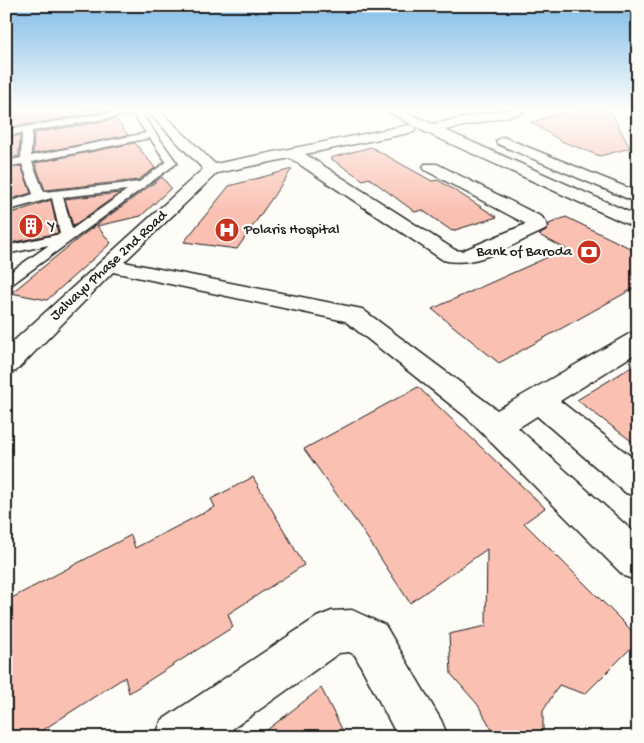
<svg xmlns="http://www.w3.org/2000/svg" width="644" height="743" viewBox="0 0 644 743" font-family="'Gochi Hand',sans-serif">
	<style>
		.building { fill: #fac0b2; stroke: #1c1c1c }
		.lines { fill: none; stroke-linecap: round; stroke-linejoin: round }
		.lane-casing { stroke: #1c1c1c; stroke-width: 3 }
		.street-casing { stroke: #1c1c1c; stroke-width: 3 }
		.secondary-casing { stroke: #1c1c1c; stroke-width: 3 }
		.lane { fill: #fdfcf7; fill-rule: evenodd }
		.street { fill: #fdfcf7; fill-rule: evenodd }
		.secondary { fill: #fdfcf7; fill-rule: evenodd }
		.labels { text-anchor: middle; dominant-baseline: central; stroke-width: 4.5; stroke-linejoin: round; paint-order: stroke }
		.far-poi-label { font-size: 15px; fill: #1c1c1c; stroke: #fdfcf7; text-anchor: start }
		.far-street-label { font-size: 15px; fill: #1c1c1c; stroke: #fdfcf7 }
	</style>
	<rect width="100%" height="100%" fill="#fdfcf7"/>
	<filter id="ink" filterUnits="userSpaceOnUse"><feTurbulence type="fractalNoise" baseFrequency=".02" numOctaves="2"/><feDisplacementMap in="SourceGraphic" scale="10" xChannelSelector="R" yChannelSelector="G"/><feConvolveMatrix kernelMatrix="1 2 1 2 8 2 1 2 1" color-interpolation-filters="sRGB"/></filter>
	<g filter="url(#ink)">
		<path class="building" d="M 6,110 L 109,110 L 109,111 L 6,128 Z
			M 572,110 L 610,110 L 630,148 L 600,156 L 561,141 L 531,122 Z
			M 116,119 L 128,135 L 33,154 L 34,133 Z
			M 20,135 L 19,156 L 6,159 L 6,138 Z
			M 135,143 L 155,168 L 138,180 L 45,190 L 35,163 Z
			M 371,147 L 432,181 L 438,180 L 497,217 L 452,231 L 422,210 L 415,212 L 369,178 L 363,180 L 330,158 Z
			M 21,166 L 31,193 L 11,199 L 6,169 Z
			M 292,169 L 237,249 L 184,242 L 229,186 Z
			M 162,177 L 171,188 L 141,216 L 97,226 L 111,243 L 47,300 L 11,293 L 84,234 Z
			M 120,193 L 73,226 L 65,199 Z
			M 51,200 L 58,233 L 6,244 L 6,215 Z
			M 566,217 L 638,252 L 638,286 L 499,363 L 432,309 L 566,249 L 539,235 L 546,231 L 549,224 Z
			M 638,363 L 638,446 L 577,400 Z
			M 418,387 L 545,508 L 524,523 L 638,637 L 638,641 L 585,694 L 559,685 L 543,711 L 543,737 L 496,737 L 478,705 L 451,674 L 449,634 L 486,626 L 487,549 L 410,603 L 360,527 L 304,449 Z
			M 253,477 L 304,565 L 228,614 L 233,627 L 129,693 L 125,677 L 32,737 L 6,737 L 6,601 L 131,535 L 135,548 L 215,507 L 211,499 Z
			M 321,688 L 346,737 L 258,737 Z"/>
		<g class="lines">
			<defs>
				<path id="lane" d="M 126,110 L 139,110 L 177,163 L 11,285 L 6,287 L 6,275 L 49,245 L 6,254 L 6,246 L 60,234 L 52,198 L 6,211 L 6,203 L 33,194 L 22,164 L 6,167 L 6,161 L 21,158 L 22,133 L 6,136 L 6,130 ZM 133,114 L 146,133 L 31,156 L 32,131 ZM 150,138 L 166,162 L 139,182 L 44,192 L 32,162 ZM 127,190 L 72,229 L 63,197 Z"/>
				<path id="street" d="M 146,110 L 159,110 L 215,164 L 409,125 L 414,126 L 416,129 L 414,132 L 305,154 L 455,250 L 462,251 L 526,224 L 425,170 L 423,167 L 425,164 L 437,164 L 542,217 L 548,226 L 545,230 C 514,243 477,269 443,260 L 290,158 L 217,173 L 124,262 L 362,309 L 497,410 L 629,334 L 638,331 L 638,352 L 560,401 L 638,462 L 638,497 L 626,493 L 537,416 L 518,428 L 638,536 L 638,581 L 624,576 L 465,416 L 345,321 L 113,272 L 16,371 L 6,374 L 6,348 L 203,169 Z
					M 352,610 L 385,625 L 441,720 L 448,737 L 398,737 L 355,655 L 349,652 L 339,653 L 221,737 L 155,737 L 162,720 L 317,617 L 332,611 Z"/>
				<path id="secondary" d="M 385,110 L 401,110 L 433,124 L 502,110 L 525,110 L 519,114 L 445,130 L 638,216 L 638,229 L 425,132 Z
					M 503,137 L 638,192 L 638,203 L 498,144 L 496,141 Z"/>
			</defs>
			<use href="#lane" class="lane-casing"/>
			<use href="#street" class="street-casing"/>
			<use href="#secondary" class="secondary-casing"/>
			<use href="#lane" class="lane"/>
			<use href="#street" class="street"/>
			<use href="#secondary" class="secondary"/>
		</g>
	</g>
	<linearGradient id="sky" x2="0" y2="1"><stop stop-color="#80bce7"/><stop offset="0.51" stop-color="#fefefb"/><stop offset="1" stop-color="#fefefb" stop-opacity="0"/></linearGradient>
	<rect width="644" height="214" fill="url(#sky)"/>
	<defs>
		<symbol id="building-disc" viewBox="-11 -11 22 22"><circle r="9.5" fill="#c8321e" stroke="#fdfcf7"/><path d="M-4-6H4V6H1V3H-1V6H-4ZM-2.5-4.3h1.7v1.8h-1.7ZM.8-4.3h1.7v1.8H.8ZM-2.5-1h1.7V.8h-1.7ZM.8-1h1.7V.8H.8Z" fill="#fff"/></symbol>
		<symbol id="hospital-disc" viewBox="-11 -11 22 22"><circle r="9.5" fill="#c8321e" stroke="#fdfcf7"/><path d="M-5-5h3v3.5h4V-5h3V5h-3V1.5h-4V5h-3Z" fill="#fff"/></symbol>
		<symbol id="bank-disc" viewBox="-11 -11 22 22"><circle r="9.5" fill="#c8321e" stroke="#fdfcf7"/><path d="M-6-4H6V4H-6ZM0-2.3a2.3 2.3 0 1 0 0 4.6a2.3 2.3 0 1 0 0-4.6Z" fill="#fff"/></symbol>
	</defs>
	<g fill-rule="evenodd">
		<use href="#building-disc" x="17" y="212" width="28" height="28"/>
		<use href="#hospital-disc" x="213" y="216" width="28" height="28"/>
		<use href="#bank-disc" x="575" y="238" width="28" height="28"/>
	</g>
	<g class="labels">
		<g class="far-poi-label">
			<text x="48" y="226">Y</text>
			<text x="244" y="230">Polaris Hospital</text>
			<text x="572" y="252" text-anchor="end">Bank of Baroda</text>
		</g>
		<g class="far-street-label">
			<text transform="translate(109 266) rotate(-43)">Jalvayu Phase 2nd Road</text>
		</g>
	</g>
	<rect width="644" height="743" fill="none" stroke="#fdfcf7" stroke-width="25"/>
	<rect x="12" y="12" width="619" height="718" fill="none" stroke="#1c1c1c" stroke-width="2" filter="url(#ink)"/>
</svg>
